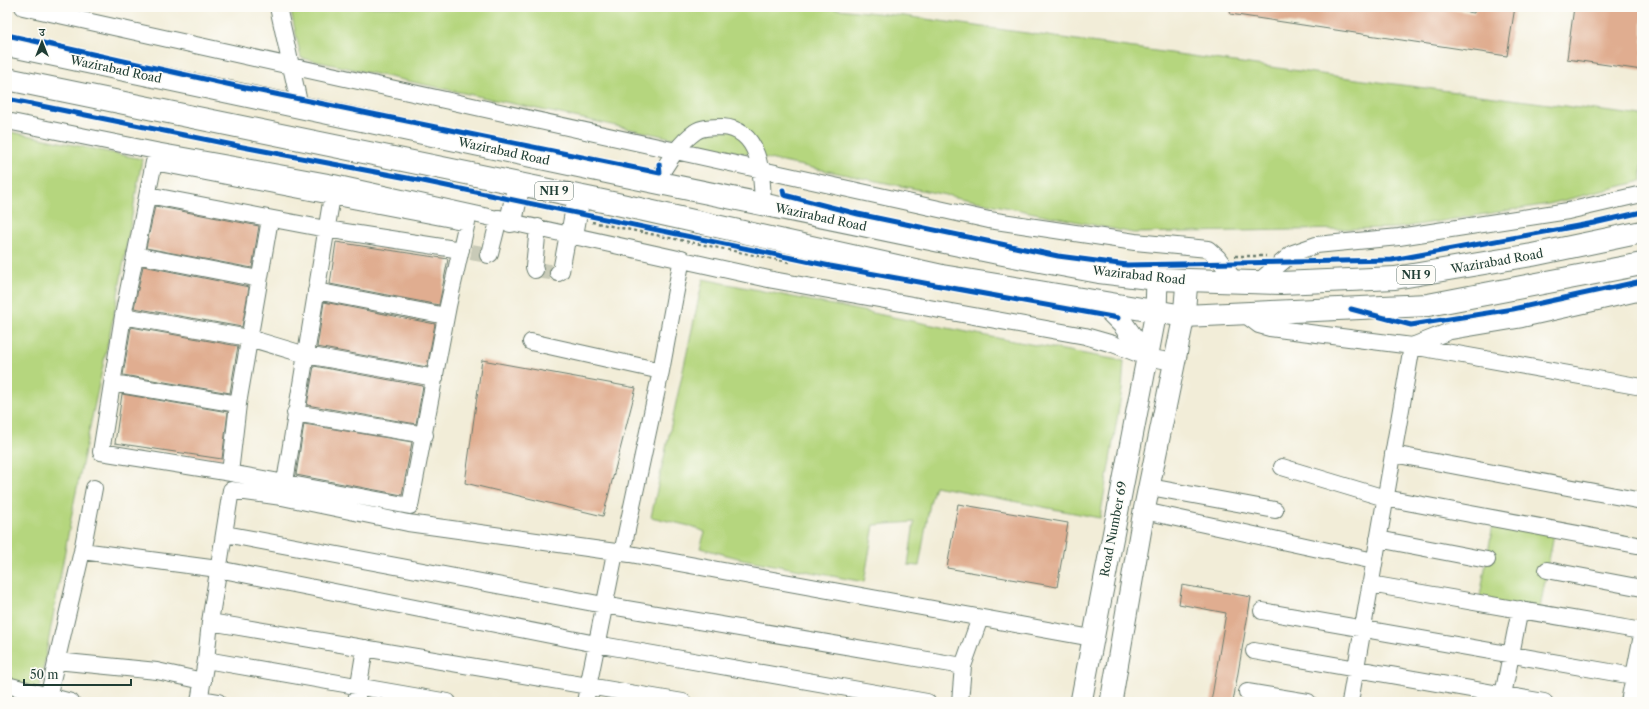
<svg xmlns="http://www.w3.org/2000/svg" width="1649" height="709" viewBox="0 0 1649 709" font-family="'Libre Caslon Text','Noto Serif Devanagari',serif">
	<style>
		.green { fill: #b5d67e; stroke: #6a8a59 }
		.building { fill: #e0ad90 }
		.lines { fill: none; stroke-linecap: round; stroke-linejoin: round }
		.minor-tunnel { stroke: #c8cab7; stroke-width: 16; stroke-dasharray: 16 8; stroke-linecap: butt }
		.minor-casing { stroke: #697b6d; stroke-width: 18 }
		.major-casing { stroke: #697b6d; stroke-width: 23 }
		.highway-casing { stroke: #697b6d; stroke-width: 24 }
		.path { stroke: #697b6d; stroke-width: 2.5; stroke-dasharray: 3 3; stroke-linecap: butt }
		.minor { stroke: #fff; stroke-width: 16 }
		.major { stroke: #fff; stroke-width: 21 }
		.highway { stroke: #fff; stroke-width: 22 }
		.cycleway-casing { stroke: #fdfcf7; stroke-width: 8 }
		.cycleway { stroke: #0057b8; stroke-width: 5 }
		.labels { text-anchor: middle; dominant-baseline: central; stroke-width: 3; stroke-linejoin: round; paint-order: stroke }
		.shield { fill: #fdfcf7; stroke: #62766e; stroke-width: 1 }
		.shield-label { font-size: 11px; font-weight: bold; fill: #1f3d34 }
		.street-label { font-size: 12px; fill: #1f3d34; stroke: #fdfcf7 }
	</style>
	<rect width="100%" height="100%" fill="#fdfcf7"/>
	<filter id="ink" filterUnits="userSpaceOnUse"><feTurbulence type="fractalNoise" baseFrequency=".025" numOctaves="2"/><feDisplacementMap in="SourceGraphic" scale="8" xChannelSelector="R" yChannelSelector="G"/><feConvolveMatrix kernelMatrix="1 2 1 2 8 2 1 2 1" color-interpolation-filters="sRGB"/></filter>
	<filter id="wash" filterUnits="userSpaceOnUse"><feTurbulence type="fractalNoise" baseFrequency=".012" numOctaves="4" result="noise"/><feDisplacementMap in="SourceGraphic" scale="16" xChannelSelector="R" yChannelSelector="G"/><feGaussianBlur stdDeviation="0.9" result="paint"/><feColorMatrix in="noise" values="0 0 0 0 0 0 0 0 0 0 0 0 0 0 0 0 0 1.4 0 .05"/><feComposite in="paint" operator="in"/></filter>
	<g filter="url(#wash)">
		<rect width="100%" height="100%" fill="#f2edd8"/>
		<path class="green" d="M 290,7 L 819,7 L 904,16 L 1371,81 L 1642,116 L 1642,181 L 1549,204 L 1398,228 L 1133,233 L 783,162 L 301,58 Z
			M 7,131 L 142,159 L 117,300 L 75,497 L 38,697 L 7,686 Z
			M 703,279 L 1002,339 L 1124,361 L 1122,390 L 1100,518 L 935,486 L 930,503 L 919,566 L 908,565 L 914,522 L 874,525 L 864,582 L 742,559 L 700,548 L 705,532 L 694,527 L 651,517 Z
			M 1494,519 L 1555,529 L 1539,613 L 1479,602 Z"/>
		<g id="blocks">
			<path class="building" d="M 1231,7 L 1435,7 L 1474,13 L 1475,7 L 1515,7 L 1507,56 L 1230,14 Z
				M 1574,7 L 1642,7 L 1642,70 L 1567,59 Z
				M 155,206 L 259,226 L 252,268 L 146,248 Z
				M 336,242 L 448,259 L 439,305 L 330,284 Z
				M 143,266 L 249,287 L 242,327 L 134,308 Z
				M 324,302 L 435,324 L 427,367 L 317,347 Z
				M 131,327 L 238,346 L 230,393 L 123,375 Z
				M 482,360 L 636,388 L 603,516 L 465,483 Z
				M 314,366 L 423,386 L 416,424 L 307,405 Z
				M 122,394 L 228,412 L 222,459 L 115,443 Z
				M 304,424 L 412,442 L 402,495 L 296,475 Z
				M 958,504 L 1068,523 L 1057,587 L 947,568 Z
				M 1182,585 L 1251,597 L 1233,702 L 1211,702 L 1226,613 L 1179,604 Z"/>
		</g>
	</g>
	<g filter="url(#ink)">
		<use href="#blocks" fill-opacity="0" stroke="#697b6d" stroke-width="1"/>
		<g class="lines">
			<path class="minor-tunnel" d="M 471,252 L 488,255
				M 535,270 L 558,273"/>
			<defs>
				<path id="minor" d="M 23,7 L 989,220 L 1135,242 L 1208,249 L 1218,258 L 1235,281
					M 278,7 L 300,107
					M 7,121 L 156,151 L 334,183 L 773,280 L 1085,336 L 1113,344 L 1146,357 L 1174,362
					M 154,162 L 467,222 L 448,306 L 410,506 L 230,473 L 101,452 L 123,316 Z
					M 655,183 C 667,164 677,145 695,132 C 701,127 714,127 722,127 C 761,129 762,175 763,205
					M 148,195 L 326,229 L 461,250
					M 135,255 L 259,279
					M 488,255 L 490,254 L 499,218
					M 535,270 L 534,267 L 538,227
					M 558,273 L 561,271 L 568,234
					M 1258,282 L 1293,253 L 1316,245 L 1399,237 L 1568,211 L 1642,194
					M 316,291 L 446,316
					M 1243,313 L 1259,325 L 1270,328 L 1412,346 L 1642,387
					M 123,316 L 249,338 L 306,355 L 435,378
					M 531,342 L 661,371
					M 113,383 L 238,404
					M 295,413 L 425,435
					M 1393,454 L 1642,501
					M 1282,467 L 1385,498 L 1642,546
					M 230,473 L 238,404 L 270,219
					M 1150,487 L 1275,510
					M 283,494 L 332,196
					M 1144,511 L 1374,561
					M 225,534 L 604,605 L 963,666
					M 1378,539 L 1487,560
					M 82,551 L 218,569 L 596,644 L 927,702
					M 622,553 L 661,371 L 682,258
					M 1547,570 L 1642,588
					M 1370,584 L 1642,631
					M 1262,611 L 1633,676
					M 210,622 L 683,702
					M 1254,651 L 1544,702
					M 206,660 L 448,702
					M 56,661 L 157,671 L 203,681
					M 7,685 L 71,702
					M 1247,692 L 1308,702
					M 200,699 L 218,702
					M 47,702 L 82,551 L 94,488
					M 199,702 L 206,660 L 210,622 L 231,490 L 282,497 L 408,523 L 630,554 L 1092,638
					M 356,702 L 365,648
					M 585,702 L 615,553
					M 960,702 L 963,666 L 980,618
					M 1350,702 L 1412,346 L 1450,331 L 1522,319 L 1642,292
					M 1505,702 L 1503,695 L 1520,609
					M 1629,702 L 1642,635"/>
				<path id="major" d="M 1102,303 L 1123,324 L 1146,357
					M 1081,702 L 1156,312 L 1157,279
					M 1111,702 L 1144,511 L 1184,316 L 1187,281"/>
				<path id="highway" d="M 7,45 L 621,175 L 998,253 L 1099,272 L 1157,279 L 1281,283 L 1395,278 L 1532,255 L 1642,232
					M 7,79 L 617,204 L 942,276 L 1184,316 L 1428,305 L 1642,264
					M 511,221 L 519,184
					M 572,235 L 579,196"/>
			</defs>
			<use href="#minor" class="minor-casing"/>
			<use href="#major" class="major-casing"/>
			<use href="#highway" class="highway-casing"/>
			<path class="path" d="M 592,222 L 789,262
				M 1235,256 L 1266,256"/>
			<use href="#minor" class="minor"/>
			<use href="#major" class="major"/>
			<use href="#highway" class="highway"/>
			<defs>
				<path id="cycleway" d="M 7,35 L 236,86 L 660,173 L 659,164
					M 7,99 L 243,147 L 418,180 L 830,266 L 1118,318
					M 783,190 L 784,195 L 858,214 L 1058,256 L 1127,265 L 1392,260 L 1594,223 L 1642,212
					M 1351,309 L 1411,325 L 1513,309 L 1642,281"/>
			</defs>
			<use href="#cycleway" class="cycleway-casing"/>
			<use href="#cycleway" class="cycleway"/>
		</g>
	</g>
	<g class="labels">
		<g class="shield">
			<rect x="535" y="182" width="38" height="18" rx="3"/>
			<rect x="1397" y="266" width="38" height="18" rx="3"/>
		</g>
		<g class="shield-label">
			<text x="554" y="191">NH 9</text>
			<text x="1416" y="275">NH 9</text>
		</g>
		<g class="street-label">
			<text transform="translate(116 69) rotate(12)">Wazirabad Road</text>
			<text transform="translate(504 151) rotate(12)">Wazirabad Road</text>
			<text transform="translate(821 217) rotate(12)">Wazirabad Road</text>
			<text transform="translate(1497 261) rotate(-10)">Wazirabad Road</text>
			<text transform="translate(1139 275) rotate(6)">Wazirabad Road</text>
			<text transform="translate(1113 529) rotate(-79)">Road Number 69</text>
		</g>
	</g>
	<rect width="1649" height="709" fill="none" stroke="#fdfcf7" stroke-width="24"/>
	<g transform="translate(42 42)" stroke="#fdfcf7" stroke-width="3" paint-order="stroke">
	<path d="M0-3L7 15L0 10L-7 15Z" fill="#1f3d34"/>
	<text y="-6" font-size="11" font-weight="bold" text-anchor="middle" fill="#1f3d34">उ</text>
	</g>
	<path d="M24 679v6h107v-6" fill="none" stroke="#1f3d34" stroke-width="2"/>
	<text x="30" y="679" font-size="12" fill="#1f3d34" stroke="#fdfcf7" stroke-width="3" paint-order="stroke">50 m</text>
</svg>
